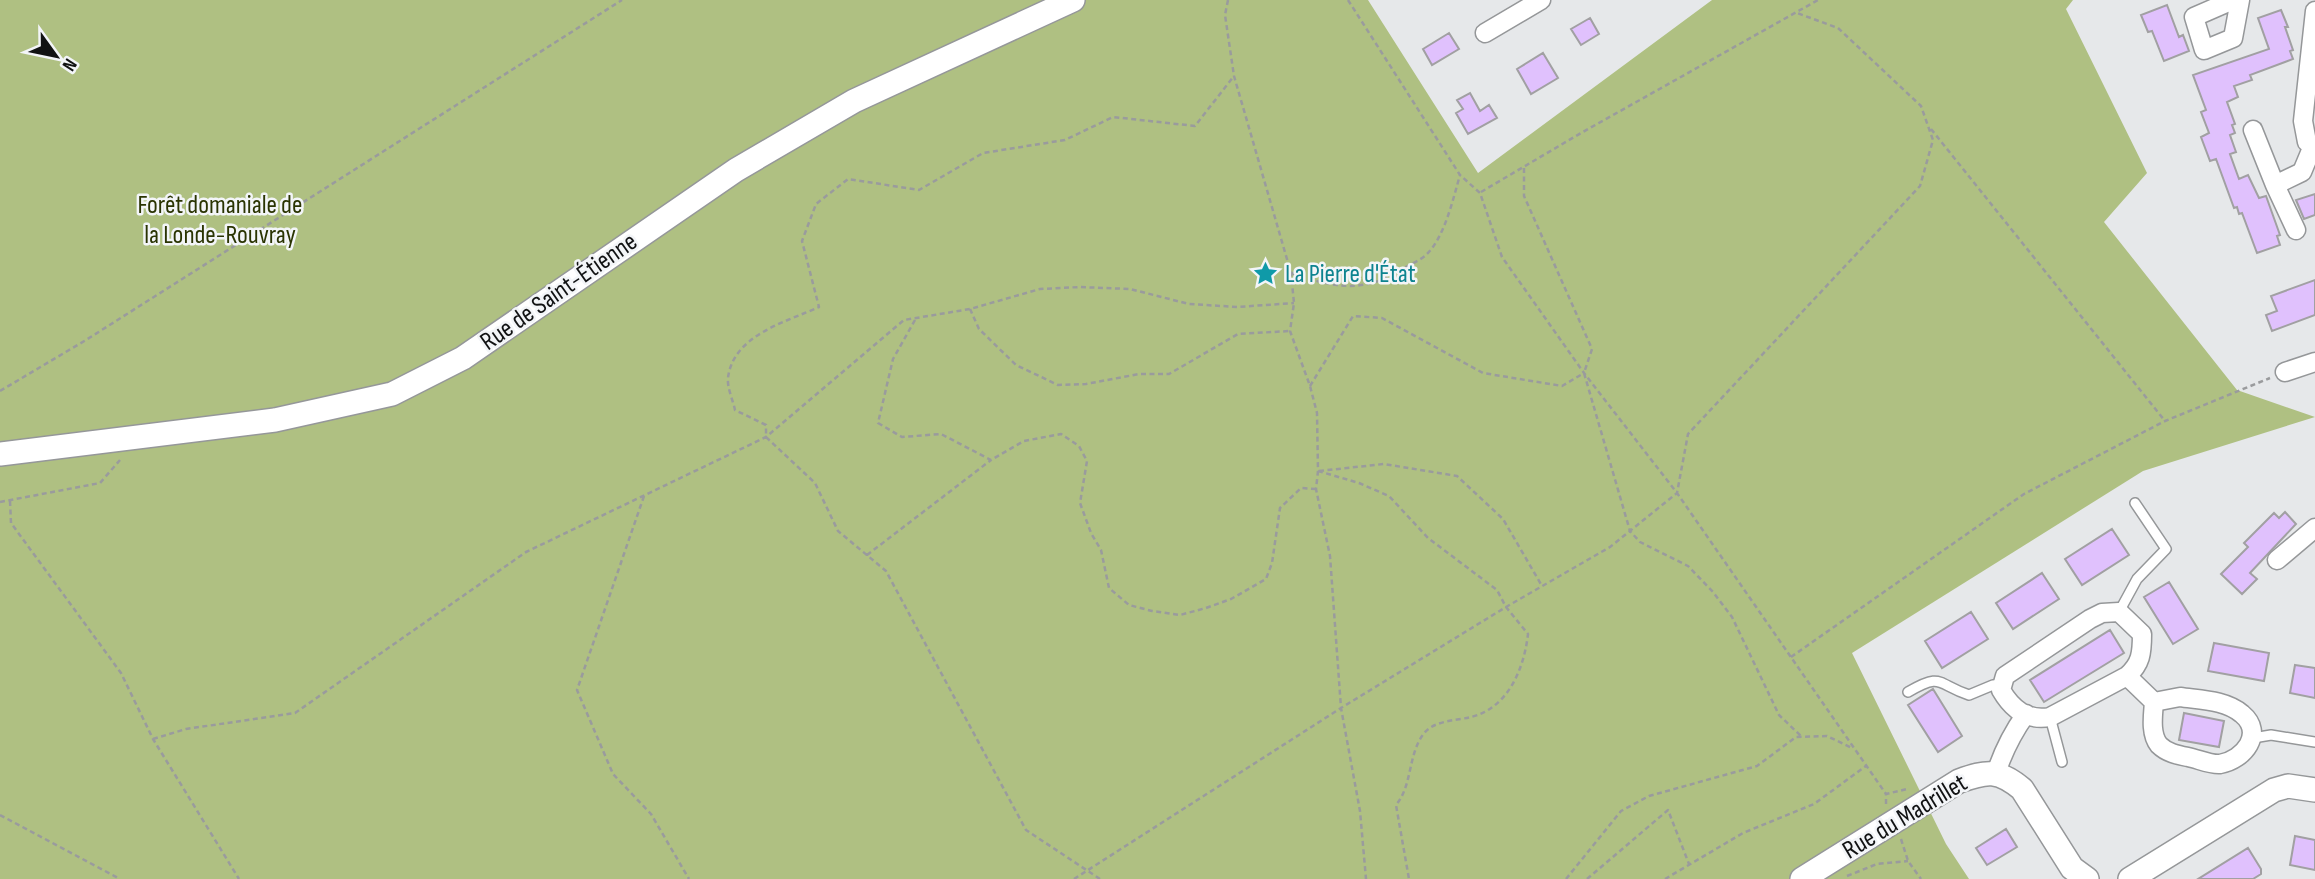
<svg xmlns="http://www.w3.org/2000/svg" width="2315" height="879" viewBox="0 0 2315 879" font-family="'Sofia Sans Condensed',sans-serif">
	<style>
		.green { fill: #afc082 }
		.building { fill: #e0c1fd; stroke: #a1a0a2; stroke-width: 2 }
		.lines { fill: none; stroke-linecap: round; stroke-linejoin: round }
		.service-casing { stroke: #959799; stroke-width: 12 }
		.minor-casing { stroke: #959799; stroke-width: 21 }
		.tertiary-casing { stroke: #959799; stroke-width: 26 }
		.path { stroke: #9a9b9d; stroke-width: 2.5; stroke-dasharray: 5 3.5; stroke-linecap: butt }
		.service { stroke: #fff; stroke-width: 9 }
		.minor { stroke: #fff; stroke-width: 18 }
		.tertiary { stroke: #fff; stroke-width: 23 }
		.labels { text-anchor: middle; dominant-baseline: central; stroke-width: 5; stroke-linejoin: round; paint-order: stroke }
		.park-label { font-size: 26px; fill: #2a3402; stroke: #f3f5f8 }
		.culture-label { font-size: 26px; fill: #0d838f; stroke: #f3f5f8; text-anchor: start }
		.street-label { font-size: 26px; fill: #111213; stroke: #f3f5f8 }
	</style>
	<rect width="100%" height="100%" fill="#e6e8ea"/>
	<path class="green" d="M 0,0 L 1368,0 L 1478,173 L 1712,0 L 2073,0 L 2066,9 L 2147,173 L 2104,222 L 2237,390 L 2315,417 L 2143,471 L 1852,653 L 1946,844 L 1969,879 L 0,879 Z"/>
	<path class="building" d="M 2167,5 L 2179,37 L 2183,35 L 2189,51 L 2164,61 L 2152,31 L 2148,32 L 2141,15 Z
		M 2281,10 L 2288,27 L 2285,27 L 2293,50 L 2290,51 L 2293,59 L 2250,75 L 2252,80 L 2234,86 L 2238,97 L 2227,102 L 2235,124 L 2232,125 L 2235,133 L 2230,135 L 2236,152 L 2230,154 L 2239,179 L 2248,175 L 2259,198 L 2266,196 L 2280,235 L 2277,236 L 2280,245 L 2257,253 L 2242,213 L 2239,214 L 2237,207 L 2234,208 L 2216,159 L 2210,161 L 2201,137 L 2209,133 L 2201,112 L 2206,110 L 2193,75 L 2269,49 L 2258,18 Z
		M 1590,18 L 1599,34 L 1581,45 L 1571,29 Z
		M 1449,33 L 1459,49 L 1432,65 L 1423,49 Z
		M 1543,53 L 1558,78 L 1531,94 L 1517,69 Z
		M 1470,93 L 1480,111 L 1489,105 L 1497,118 L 1468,134 L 1456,113 L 1463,109 L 1457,100 Z
		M 2315,194 L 2315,215 L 2304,219 L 2296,200 Z
		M 2315,280 L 2315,315 L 2272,331 L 2266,315 L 2277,311 L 2271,296 Z
		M 2285,512 L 2296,524 L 2250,573 L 2257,579 L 2242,594 L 2221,574 L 2248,547 L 2244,543 L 2274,513 L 2279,518 Z
		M 2112,529 L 2129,555 L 2082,585 L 2065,559 Z
		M 2042,573 L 2059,599 L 2013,629 L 1996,603 Z
		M 2169,582 L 2198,629 L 2173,644 L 2144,597 Z
		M 1971,612 L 1988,639 L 1942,668 L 1925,641 Z
		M 2110,630 L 2124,653 L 2044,702 L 2030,680 Z
		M 2214,643 L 2269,653 L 2264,681 L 2208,671 Z
		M 2295,665 L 2315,668 L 2315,698 L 2290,693 Z
		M 1933,689 L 1962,736 L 1938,752 L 1908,705 Z
		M 2184,713 L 2224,721 L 2219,747 L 2179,740 Z
		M 2006,829 L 2017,847 L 1987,865 L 1976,848 Z
		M 2295,836 L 2315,840 L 2315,870 L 2290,865 Z
		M 2248,848 L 2261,869 L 2261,874 L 2253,879 L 2198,879 Z"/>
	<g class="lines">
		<defs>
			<path id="service" d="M 2119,612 L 2137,579 L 2166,549 L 2135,503
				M 1908,692 C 1943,672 1936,684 1969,695 L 1993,685 L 2003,684
				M 2050,717 L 2062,762
				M 2253,738 L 2271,735 L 2315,742"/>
			<path id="minor" d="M 2233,0 L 2194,17 L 2204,50 L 2233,38 L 2240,0
				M 2315,11 L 2303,121 L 2307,142 L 2315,149
				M 1485,33 L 1541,0
				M 2253,130 L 2275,185
				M 2296,230 L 2275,185 L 2302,172 L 2312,148
				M 2285,372 L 2315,362
				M 2277,560 L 2315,528
				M 2119,612 L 2142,634 C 2142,653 2141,664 2127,676 L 2050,717 C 2027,721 2012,709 2001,690 L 2005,676 L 2090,619 L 2102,613 Z
				M 2127,676 L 2154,702
				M 2180,697 C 2201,700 2226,700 2242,714 C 2265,733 2244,760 2220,764 C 2211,765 2198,759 2188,757 C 2178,755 2167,753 2159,745 C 2150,734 2153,715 2154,702 Z
				M 1996,773 C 2003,752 2013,732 2026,714"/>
			<path id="tertiary" d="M 0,454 L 275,420 L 392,394 L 463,358 L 736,170 L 854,101 L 1073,0
				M 1802,879 L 1959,781 C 1987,771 1998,769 2022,789 L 2072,868 L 2087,879
				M 2130,879 L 2274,790 L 2288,786 L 2315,790"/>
		</defs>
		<use href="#service" class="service-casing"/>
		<use href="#minor" class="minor-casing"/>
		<use href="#tertiary" class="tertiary-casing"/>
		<path class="path" d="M 1228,0 L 1225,15 L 1234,76 L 1291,273 L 1294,303 L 1290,331 L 1310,386 L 1317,413 L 1318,471 L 1316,489 L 1330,556 L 1341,708 L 1360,811 L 1366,879
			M 1348,0 L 1460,175 L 1480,193 L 1502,257 L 1584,373 L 1677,493 L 1886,794
			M 1931,129 L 2165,421
			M 1524,168 L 1524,196 L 1592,349 L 1584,373 L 1630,531 L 1640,542 L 1688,566 L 1713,592 L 1732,617 L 1779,715 L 1802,737
			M 1481,192 L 1581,133 L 1818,0
			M 1292,273 C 1334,288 1365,294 1404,268 C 1411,264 1421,260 1427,254 C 1445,236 1453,199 1460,175
			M 970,309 L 979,329 L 1016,365 L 1058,385 L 1086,384 L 1139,374 L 1169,374 L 1238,334 L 1290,331
			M 915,320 L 893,359 L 878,423 L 902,437 L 941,434 L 991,460 L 1024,441 L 1061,434 L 1079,446 L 1087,461 L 1080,503 L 1091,533 L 1101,550 L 1109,588 L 1129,605 L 1152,611 L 1180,615 L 1206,608 L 1231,599 L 1266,579 L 1272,563 L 1280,508 L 1301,488 L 1316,489
			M 1310,386 L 1353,316 L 1382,318 L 1483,373 L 1562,386 L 1584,373
			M 0,391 L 86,340 L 622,0
			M 1318,471 L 1359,483 L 1389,496 L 1428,538 L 1497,590 L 1506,607 L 1528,634 C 1524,669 1508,708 1471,717 C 1455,721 1432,720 1422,736 C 1408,757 1412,786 1396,805 L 1409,879
			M 1319,471 L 1384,464 L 1457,476 L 1503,519 L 1542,586
			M 644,496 L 577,690 L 613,774 L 651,814 L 689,879
			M 10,501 L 11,523 L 121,673 L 153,739 L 239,879
			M 0,502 L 100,483 L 120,460
			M 867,555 L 991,460
			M 1791,657 L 2024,494 L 2165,421 L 2270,378
			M 153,739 L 186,729 L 295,713 L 526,552 L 766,437 L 904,320 L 970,309 L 1040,289 L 1080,287 L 1130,289 L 1189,304 L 1238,307 L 1294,303
			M 1886,804 L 1886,794 L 1907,789
			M 0,815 L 120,879
			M 1901,839 L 1908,861 L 1921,879
			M 1847,876 L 1877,864 L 1908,861
			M 1074,879 L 1341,708 L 1506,607 L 1610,547 L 1677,493 L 1688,434 L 1920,186 L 1933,140 L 1921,106 L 1838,28 L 1797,13
			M 1100,879 L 1026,830 L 886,571 L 838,531 L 815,483 L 766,437 L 766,425 L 735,410 C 733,400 727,388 728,378 C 733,335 786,322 819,307 L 802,241 L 816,204 L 848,179 L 919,190 L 983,153 L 1065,140 L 1113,117 L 1195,126 L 1234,76
			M 1566,879 L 1621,811 L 1649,796 L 1757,766 L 1796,737 L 1827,736 L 1852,748
			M 1587,879 L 1668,810 L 1689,864
			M 1665,879 L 1743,833 L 1814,804 L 1866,766"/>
		<use href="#service" class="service"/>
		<use href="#minor" class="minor"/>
		<use href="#tertiary" class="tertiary"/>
	</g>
	<defs>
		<symbol id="sight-bare" viewBox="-9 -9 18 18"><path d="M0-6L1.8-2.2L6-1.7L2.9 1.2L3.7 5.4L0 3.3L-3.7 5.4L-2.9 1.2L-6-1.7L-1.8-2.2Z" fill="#0f9aa8" stroke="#f3f5f8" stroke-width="2.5" paint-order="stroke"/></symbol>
	</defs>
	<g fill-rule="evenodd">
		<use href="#sight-bare" x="1248" y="256" width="35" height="35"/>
	</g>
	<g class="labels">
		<g class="park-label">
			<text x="220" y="205">Forêt domaniale de<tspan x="220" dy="30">la Londe-Rouvray</tspan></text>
		</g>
		<g class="culture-label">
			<text x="1285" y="274">La Pierre d'État</text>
		</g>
		<g class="street-label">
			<text transform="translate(559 292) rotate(-35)">Rue de Saint-Étienne</text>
			<text transform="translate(1905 817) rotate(-31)">Rue du Madrillet</text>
		</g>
	</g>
	<g transform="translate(56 56) rotate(123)" stroke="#f3f5f8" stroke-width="5" paint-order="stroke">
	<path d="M0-5L12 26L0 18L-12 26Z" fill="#111213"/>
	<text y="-10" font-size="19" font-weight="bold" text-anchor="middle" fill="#111213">N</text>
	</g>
</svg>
